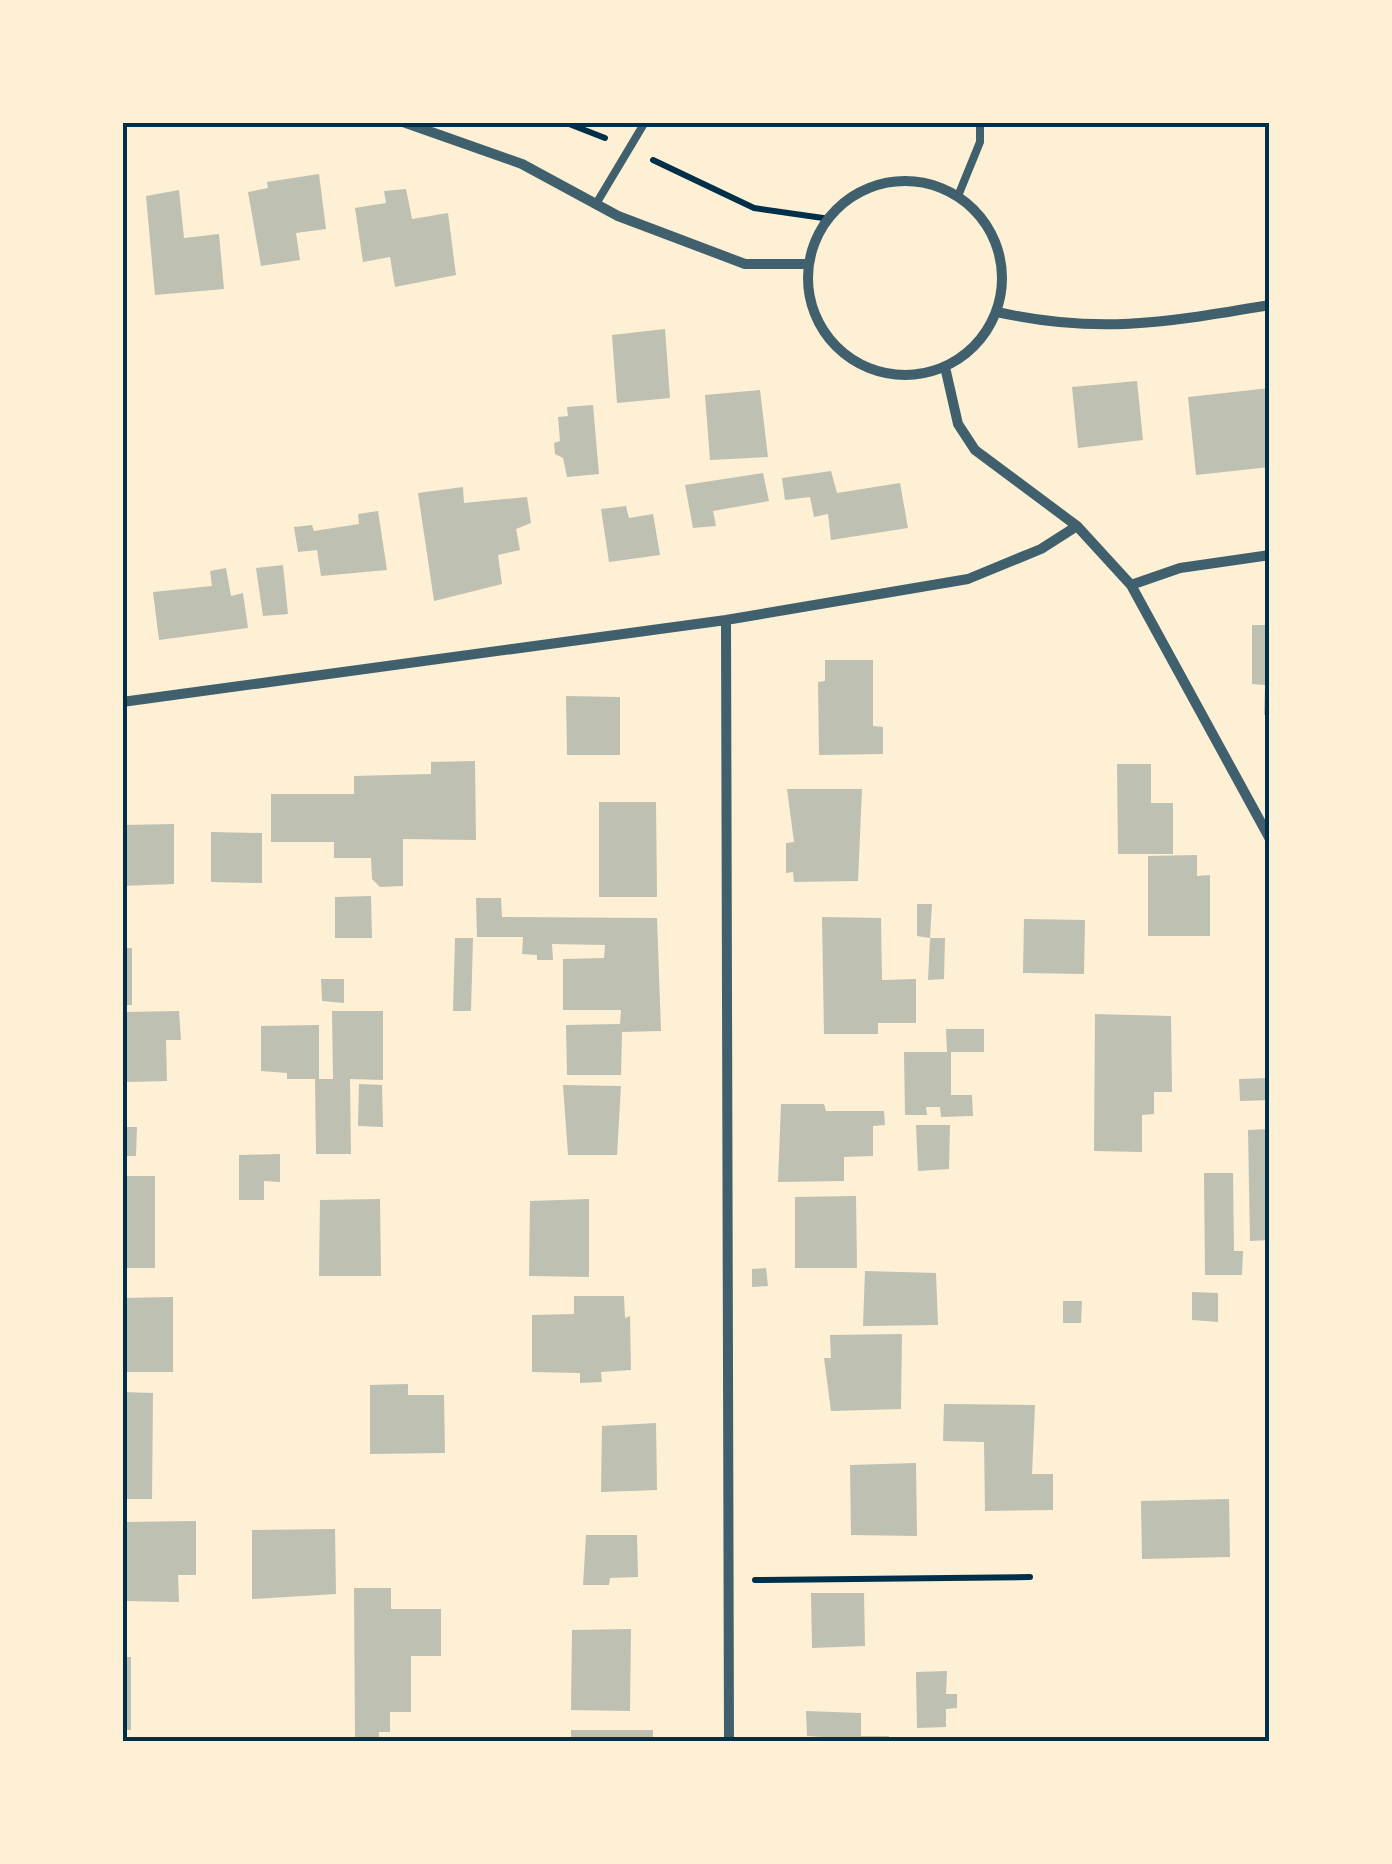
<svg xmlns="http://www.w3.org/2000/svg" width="1392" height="1864" viewBox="0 0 1392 1864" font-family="Helvetica,sans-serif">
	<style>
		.building { fill: #bec0b2 }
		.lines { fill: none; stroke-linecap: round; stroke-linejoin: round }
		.path { stroke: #003049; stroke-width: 6 }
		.service { stroke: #3f606c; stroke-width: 8 }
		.minor { stroke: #3f606c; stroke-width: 10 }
		.neatline { fill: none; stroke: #003049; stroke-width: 4 }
	</style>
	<rect width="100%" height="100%" fill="#fdf0d5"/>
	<path class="building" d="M 319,174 L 326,229 L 296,233 L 300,260 L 261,266 L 248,192 L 268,188 L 267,182 Z
		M 406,189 L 412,219 L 448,213 L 456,275 L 395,287 L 390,257 L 363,262 L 355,208 L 386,203 L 384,191 Z
		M 179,190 L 184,238 L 219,234 L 224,289 L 155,295 L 146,196 Z
		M 665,329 L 670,398 L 617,403 L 612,335 Z
		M 1137,381 L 1143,440 L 1078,448 L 1072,387 Z
		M 1270,388 L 1270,467 L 1196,475 L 1188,397 Z
		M 760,390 L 768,457 L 710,460 L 705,395 Z
		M 593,405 L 599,474 L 567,477 L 563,458 L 555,454 L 554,443 L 560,441 L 558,417 L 568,416 L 567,407 Z
		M 831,471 L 837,493 L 900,483 L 908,528 L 831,540 L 828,514 L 814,517 L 810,497 L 785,500 L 782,478 Z
		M 763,473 L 769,501 L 713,511 L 716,526 L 693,528 L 685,485 Z
		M 463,487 L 464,503 L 527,497 L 531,523 L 516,529 L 520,550 L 498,555 L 502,584 L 434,601 L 418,493 Z
		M 626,506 L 629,518 L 653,514 L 660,555 L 609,562 L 601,509 Z
		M 378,511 L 387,570 L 321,576 L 317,550 L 298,552 L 294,527 L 312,525 L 314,531 L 359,524 L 358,514 Z
		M 283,565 L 288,614 L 263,616 L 256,568 Z
		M 226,568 L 231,596 L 243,593 L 248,628 L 159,640 L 153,592 L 212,586 L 210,571 Z
		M 1252,625 L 1270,625 L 1270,714 L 1264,715 L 1265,685 L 1252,684 Z
		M 825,660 L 873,660 L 873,726 L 883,727 L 883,754 L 819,755 L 818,682 L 825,681 Z
		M 566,696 L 620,697 L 620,755 L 567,755 Z
		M 475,761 L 476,840 L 403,839 L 403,886 L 380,887 L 372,879 L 371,858 L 334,858 L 334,842 L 271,842 L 271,794 L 354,794 L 354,776 L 431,774 L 431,762 Z
		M 1117,764 L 1151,764 L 1151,803 L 1173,803 L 1173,854 L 1118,854 Z
		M 787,789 L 862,789 L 858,881 L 794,882 L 793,872 L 786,873 L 786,843 L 794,842 Z
		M 599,802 L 656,802 L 657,897 L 599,897 Z
		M 174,824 L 174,884 L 122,886 L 122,825 Z
		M 211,832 L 262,833 L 262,883 L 211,882 Z
		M 1197,855 L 1197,876 L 1210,875 L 1210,936 L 1148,936 L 1148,856 Z
		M 371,896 L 372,938 L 335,938 L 335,897 Z
		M 476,898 L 501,898 L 502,917 L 657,918 L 661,1031 L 622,1032 L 621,1075 L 567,1075 L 566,1025 L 620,1024 L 621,1010 L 563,1010 L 563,959 L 604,958 L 605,945 L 552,944 L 553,960 L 537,960 L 537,955 L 522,954 L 523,937 L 477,937 Z
		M 917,904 L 932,904 L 930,938 L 917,936 Z
		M 822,917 L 881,918 L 882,980 L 916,979 L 916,1023 L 878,1023 L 878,1034 L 824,1034 Z
		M 1024,919 L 1085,920 L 1084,974 L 1023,973 Z
		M 455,938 L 473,938 L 471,1011 L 453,1011 Z
		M 930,938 L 945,938 L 944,979 L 928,980 Z
		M 122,948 L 132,948 L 132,1005 L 122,1005 Z
		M 321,979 L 344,979 L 344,1003 L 322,1001 Z
		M 179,1011 L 181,1040 L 166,1040 L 167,1081 L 127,1082 L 122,1012 Z
		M 332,1011 L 383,1011 L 383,1080 L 350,1079 L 351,1154 L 316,1154 L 315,1079 L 287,1079 L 287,1073 L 261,1071 L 261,1026 L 319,1025 L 319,1079 L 333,1079 Z
		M 1095,1014 L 1171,1016 L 1172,1092 L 1154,1092 L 1154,1114 L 1142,1115 L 1142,1152 L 1094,1151 Z
		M 946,1029 L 984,1029 L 984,1052 L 951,1052 L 951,1095 L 972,1095 L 973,1116 L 941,1117 L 940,1107 L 926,1107 L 927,1115 L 905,1115 L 904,1052 L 947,1052 Z
		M 1270,1078 L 1270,1100 L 1240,1101 L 1239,1079 Z
		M 359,1084 L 382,1085 L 383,1127 L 358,1126 Z
		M 563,1085 L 621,1086 L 617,1155 L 568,1155 Z
		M 781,1104 L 824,1104 L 826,1111 L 884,1111 L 885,1125 L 873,1126 L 873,1156 L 844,1157 L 844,1181 L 778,1182 Z
		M 916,1125 L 950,1125 L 949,1169 L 918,1171 Z
		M 122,1127 L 137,1127 L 136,1156 L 122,1156 Z
		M 1270,1129 L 1270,1240 L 1250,1241 L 1248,1130 Z
		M 280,1154 L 280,1182 L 264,1181 L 264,1200 L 239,1200 L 239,1155 Z
		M 1204,1173 L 1233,1173 L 1234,1251 L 1243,1251 L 1242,1275 L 1205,1275 Z
		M 122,1176 L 155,1176 L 155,1268 L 122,1268 Z
		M 856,1196 L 857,1268 L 795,1268 L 795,1197 Z
		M 380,1199 L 381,1276 L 319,1276 L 320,1200 Z
		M 589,1199 L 589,1277 L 529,1276 L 530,1201 Z
		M 766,1268 L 768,1286 L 752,1287 L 752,1269 Z
		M 865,1271 L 936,1273 L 938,1325 L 863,1326 Z
		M 1192,1292 L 1218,1293 L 1218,1322 L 1192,1320 Z
		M 574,1296 L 624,1296 L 625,1318 L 630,1316 L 631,1370 L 601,1372 L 602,1382 L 580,1383 L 580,1373 L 532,1372 L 532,1315 L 574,1314 Z
		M 173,1297 L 173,1372 L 122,1372 L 122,1298 Z
		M 1063,1301 L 1082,1301 L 1081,1323 L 1063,1323 Z
		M 902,1334 L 901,1409 L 831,1411 L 824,1358 L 831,1358 L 830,1335 Z
		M 408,1384 L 408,1395 L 444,1395 L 445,1453 L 370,1454 L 370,1385 Z
		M 122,1392 L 153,1393 L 152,1499 L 122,1499 Z
		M 944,1404 L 1035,1405 L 1032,1474 L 1053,1474 L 1053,1510 L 985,1511 L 984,1442 L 943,1441 Z
		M 656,1423 L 657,1490 L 601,1492 L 602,1426 Z
		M 916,1463 L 917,1536 L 851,1535 L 850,1465 Z
		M 1229,1499 L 1230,1557 L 1142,1559 L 1141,1501 Z
		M 196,1521 L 196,1575 L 178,1575 L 179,1602 L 123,1601 L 124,1522 Z
		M 335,1529 L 336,1594 L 252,1599 L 252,1530 Z
		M 586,1535 L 637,1535 L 638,1577 L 610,1578 L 609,1585 L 583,1585 Z
		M 354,1588 L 391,1588 L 391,1609 L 441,1609 L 441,1656 L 411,1656 L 411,1712 L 390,1712 L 390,1732 L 379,1732 L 379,1742 L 355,1742 Z
		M 811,1593 L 864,1593 L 865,1646 L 812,1648 Z
		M 631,1629 L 630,1711 L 571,1710 L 572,1630 Z
		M 122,1657 L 131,1657 L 131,1730 L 122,1730 Z
		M 947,1671 L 946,1694 L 957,1694 L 957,1708 L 946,1709 L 946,1727 L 917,1728 L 916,1672 Z
		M 806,1711 L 861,1713 L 861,1736 L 889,1736 L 889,1742 L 807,1736 Z
		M 571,1730 L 653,1730 L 653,1742 L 571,1742 Z"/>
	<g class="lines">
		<path class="path" d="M 564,122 L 605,138
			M 653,160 L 754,208 L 830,219
			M 755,1580 L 1030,1577"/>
		<path class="service" d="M 958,196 L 980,142 L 980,122
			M 596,204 L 645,122"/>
		<path class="minor" d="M 403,122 L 522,164 L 618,216 L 745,264 L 809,264
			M808 278a97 97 0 1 1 194 0a97 97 0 1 1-194 0Z
			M 997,312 C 1099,335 1168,322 1270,305
			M 945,367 L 958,424 L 975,450 L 1077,526 L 1131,585 L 1270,839
			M 1131,585 L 1180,568 L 1270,555
			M 726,620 L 729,1742
			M 122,702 L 726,620 L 968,579 L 1041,549 L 1077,526"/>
	</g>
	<rect width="1392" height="1864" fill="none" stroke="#fdf0d5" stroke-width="250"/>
	<rect x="125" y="125" width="1142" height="1614" class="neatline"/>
</svg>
